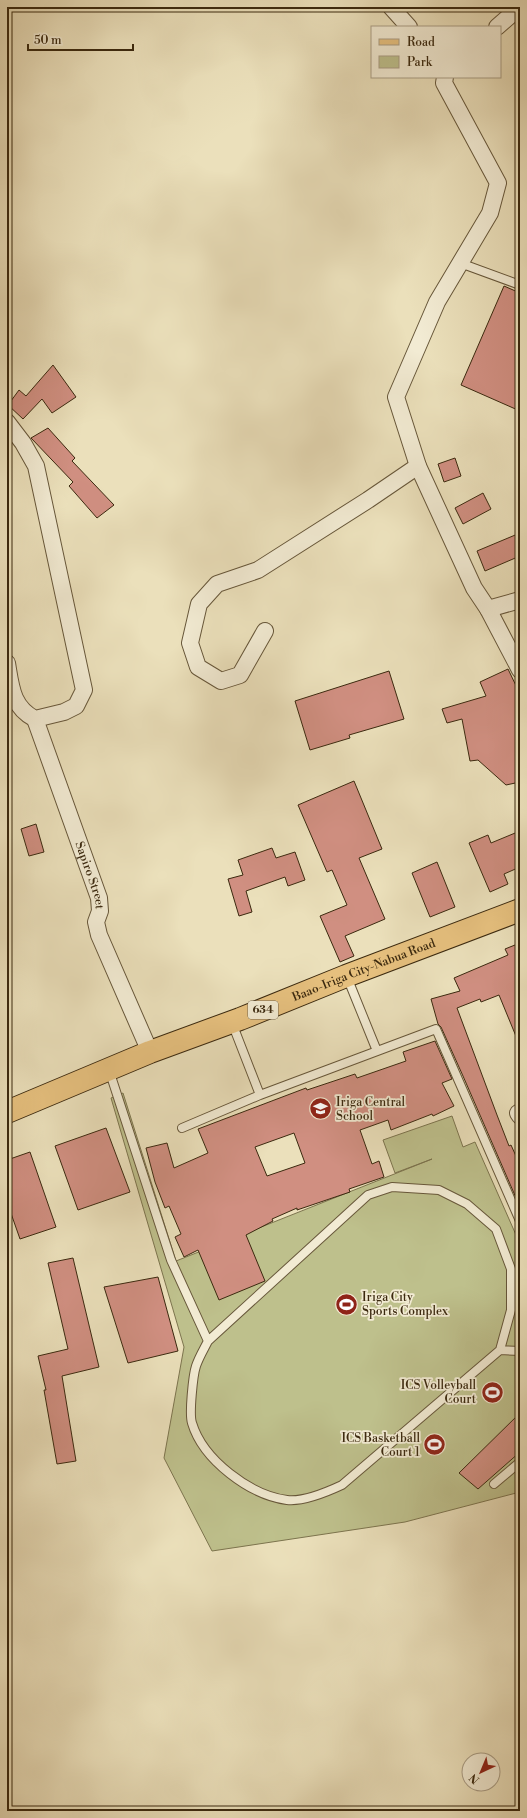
<svg xmlns="http://www.w3.org/2000/svg" width="527" height="1818" viewBox="0 0 527 1818" font-family="'Libre Bodoni',serif">
	<style>
		.green { fill: #bec08c; stroke: #7c744e }
		.building { fill: #d08f81; stroke: #3b290f; fill-rule: evenodd }
		.lines { fill: none; stroke-linecap: round; stroke-linejoin: round }
		.lane-casing { stroke: #67573a; stroke-width: 10 }
		.street-casing { stroke: #67573a; stroke-width: 18 }
		.primary-casing { stroke: #3b290f; stroke-width: 24 }
		.lane { stroke: #f2ebd3; stroke-width: 8 }
		.street { stroke: #f2ebd3; stroke-width: 16 }
		.primary { stroke: #e6c07e; stroke-width: 22 }
		.labels { text-anchor: middle; dominant-baseline: central; stroke-width: 3.5; stroke-linejoin: round; paint-order: stroke }
		.shield { fill: #f2ebd3; stroke: #72634a; stroke-width: 1 }
		.shield-label { font-size: 11px; font-weight: bold; fill: #3b290f }
		.street-label { font-size: 12px; fill: #3b290f; stroke: #f2ebd3 }
		.poi-label { font-size: 12px; fill: #3b290f; stroke: #f2ebd3; text-anchor: start }
	</style>
	<rect width="100%" height="100%" fill="#ebe0bb"/>
	<filter id="stains"><feTurbulence type="fractalNoise" baseFrequency=".005" numOctaves="4"/><feColorMatrix values="0 0 0 0 .2 0 0 0 0 .09 0 0 0 0 .02 0 0 0 .5 -.17"/></filter>
	<radialGradient id="worn" r=".72"><stop offset=".6" stop-color="#630" stop-opacity="0"/><stop offset="1" stop-color="#630" stop-opacity=".3"/></radialGradient>
	<path class="green" d="M 123,1093 L 176,1261 L 432,1159 L 395,1173 L 383,1140 L 452,1116 L 463,1147 L 475,1142 L 520,1244 L 520,1492 L 405,1522 L 212,1551 L 164,1458 L 184,1347 L 111,1098 Z"/>
	<path class="building" d="M 504,286 L 520,293 L 520,411 L 461,385 Z
		M 53,365 L 76,397 L 52,413 L 42,399 L 23,419 L 8,405 L 19,390 L 26,396 Z
		M 48,428 L 75,458 L 72,461 L 114,505 L 97,518 L 69,486 L 73,482 L 31,438 Z
		M 455,458 L 461,476 L 444,482 L 438,464 Z
		M 483,493 L 491,509 L 463,524 L 455,508 Z
		M 520,533 L 520,556 L 485,571 L 477,551 Z
		M 508,669 L 520,694 L 520,782 L 506,785 L 478,760 L 470,761 L 462,719 L 447,723 L 442,709 L 486,696 L 480,682 Z
		M 389,671 L 404,719 L 349,735 L 350,738 L 310,750 L 295,701 Z
		M 354,781 L 382,849 L 359,858 L 385,919 L 345,936 L 354,956 L 340,962 L 320,916 L 347,905 L 332,870 L 327,872 L 298,805 Z
		M 36,824 L 44,852 L 29,856 L 21,829 Z
		M 520,831 L 520,867 L 504,874 L 508,884 L 490,892 L 469,843 L 488,835 L 491,843 Z
		M 272,848 L 276,858 L 295,852 L 305,880 L 288,886 L 285,877 L 246,891 L 252,912 L 239,916 L 228,879 L 243,875 L 238,860 Z
		M 437,862 L 455,907 L 430,917 L 412,873 Z
		M 520,943 L 520,1046 L 499,995 L 481,1002 L 480,999 L 457,1008 L 497,1115 L 509,1146 L 511,1145 L 520,1165 L 520,1207 L 463,1076 L 441,1027 L 438,1024 L 431,999 L 460,991 L 454,978 L 508,955 L 505,949 Z
		M 435,1041 L 452,1079 L 442,1083 L 454,1106 L 433,1116 L 432,1114 L 391,1130 L 388,1120 L 360,1130 L 372,1164 L 379,1161 L 384,1177 L 349,1189 L 350,1192 L 297,1210 L 297,1208 L 272,1219 L 273,1221 L 246,1235 L 265,1281 L 219,1300 L 198,1250 L 184,1257 L 175,1237 L 181,1234 L 169,1206 L 165,1208 L 155,1182 L 146,1148 L 167,1143 L 174,1168 L 208,1153 L 198,1129 L 306,1088 L 307,1090 L 355,1074 L 357,1078 L 406,1061 L 403,1052 ZM 294,1133 L 305,1163 L 267,1176 L 255,1147 Z
		M 106,1128 L 130,1192 L 78,1210 L 55,1146 Z
		M 30,1152 L 56,1227 L 20,1239 L 7,1202 L 7,1160 Z
		M 73,1258 L 99,1367 L 62,1376 L 76,1461 L 57,1464 L 44,1390 L 46,1390 L 38,1356 L 68,1349 L 48,1263 Z
		M 158,1277 L 178,1351 L 128,1363 L 104,1287 Z
		M 520,1413 L 520,1452 L 478,1489 L 459,1473 Z"/>
	<g class="lines">
		<defs>
			<path id="lane" d="M 460,263 L 520,285
				M 347,977 L 377,1051
				M 232,1023 L 260,1095
				M 109,1070 L 171,1260 L 208,1341
				M 182,1128 L 260,1095 L 436,1029 L 520,1221
				M 500,1350 L 511,1310 L 511,1269 L 496,1229 L 467,1204 L 439,1190 L 392,1187 L 368,1195 L 208,1341 C 204,1349 199,1357 196,1366 C 193,1375 189,1414 192,1423 C 203,1460 250,1495 287,1500 C 304,1502 327,1492 342,1485 L 500,1350 L 520,1351
				M 494,1484 L 520,1462"/>
			<g id="street">
				<path d="M 391,7 L 409,27"/>
				<path d="M 497,27 L 520,7"/>
				<path d="M 445,77 L 444,83 L 498,183 L 490,213 L 437,302 L 396,397 L 418,466 L 474,588 L 488,609 L 520,670"/>
				<path d="M 7,422 L 23,443 L 36,466 L 84,690 L 76,706 L 64,712 L 35,719 C 12,707 11,687 7,663"/>
				<path d="M 488,609 L 520,600"/>
				<path d="M 265,631 L 240,675 L 221,681 L 198,667 L 190,643 L 199,604 L 217,584 L 258,570 L 368,500 L 418,466"/>
				<path id="s1" d="M 35,719 L 99,898 L 100,911 L 96,922 L 99,935 L 150,1052"/>
				<path d="M 520,1112 L 518,1113 L 520,1116"/>
			</g>
			<g id="primary">
				<path id="s2" d="M 7,1112 L 150,1052 L 240,1019 L 346,976 L 520,910"/>
			</g>
		</defs>
		<use href="#lane" class="lane-casing"/>
		<use href="#street" class="street-casing"/>
		<use href="#primary" class="primary-casing"/>
		<use href="#lane" class="lane"/>
		<use href="#street" class="street"/>
		<use href="#primary" class="primary"/>
	</g>
	<defs>
		<symbol id="school-disc" viewBox="-11 -11 22 22"><circle r="9.5" fill="#8f2418" stroke="#f2ebd3"/><path d="M0-5L7-2L0 1L-7-2ZM-4 1L0 2.5L4 1V4Q0 6-4 4Z" fill="#fff"/></symbol>
		<symbol id="stadium-disc" viewBox="-11 -11 22 22"><circle r="9.5" fill="#8f2418" stroke="#f2ebd3"/><path d="M0-5a6.5 5 0 1 0 0 10a6.5 5 0 1 0 0-10ZM-3.5-1.8h7v3.6h-7Z" fill="#fff"/></symbol>
	</defs>
	<g fill-rule="evenodd">
		<use href="#school-disc" x="308" y="1096" width="25" height="25"/>
		<use href="#stadium-disc" x="334" y="1292" width="25" height="25"/>
		<use href="#stadium-disc" x="480" y="1380" width="25" height="25"/>
		<use href="#stadium-disc" x="422" y="1432" width="25" height="25"/>
	</g>
	<g class="labels">
		<rect class="shield" x="248" y="1001" width="30" height="18" rx="3"/>
		<g class="shield-label">
			<text x="263" y="1010">634</text>
		</g>
		<g class="street-label">
			<text stroke="none"><textPath href="#s1" startOffset="166">Sapiro Street</textPath></text>
			<text stroke="none"><textPath href="#s2" startOffset="384">Baao-Iriga City-Nabua Road</textPath></text>
		</g>
		<g class="poi-label">
			<text x="336" y="1102">Iriga Central<tspan x="336" dy="14">School</tspan></text>
			<text x="362" y="1297">Iriga City<tspan x="362" dy="14">Sports Complex</tspan></text>
			<text x="476" y="1385" text-anchor="end">ICS Volleyball<tspan x="476" dy="14">Court</tspan></text>
			<text x="420" y="1438" text-anchor="end">ICS Basketball<tspan x="420" dy="14">Court 1</tspan></text>
		</g>
	</g>
	<rect width="527" height="1818" fill="none" stroke="#ebe0bb" stroke-width="24"/>
	<rect x="8" y="8" width="511" height="1802" fill="none" stroke="#3b290f" stroke-width="2"/>
	<rect x="12" y="12" width="503" height="1794" fill="none" stroke="#3b290f"/>
	<rect x="371" y="26" width="130" height="52" fill="#f2ebd3" stroke="#a99d85"/>
	<rect x="379" y="39" width="20" height="6" fill="#e6c07e" stroke="#a99d85"/>
	<text x="407" y="46" font-size="12" fill="#3b290f">Road</text>
	<rect x="379" y="56" width="20" height="12" fill="#bec08c" stroke="#a99d85"/>
	<text x="407" y="66" font-size="12" fill="#3b290f">Park</text>
	<g transform="translate(481 1772) rotate(224)"><circle r="19" fill="#f2ebd3" stroke="#a99d85"/>
	<path d="M0-3L7 15L0 10L-7 15Z" fill="#8f2418"/>
	<text y="-6" font-size="11" font-weight="bold" text-anchor="middle" fill="#3b290f">N</text>
	</g>
	<path d="M28 44v6h105v-6" fill="none" stroke="#3b290f" stroke-width="2"/>
	<text x="34" y="44" font-size="12" fill="#3b290f" stroke="#f2ebd3" stroke-width="3" paint-order="stroke">50 m</text>
	<rect width="100%" height="100%" filter="url(#stains)"/>
	<rect width="100%" height="100%" fill="url(#worn)"/>
</svg>
